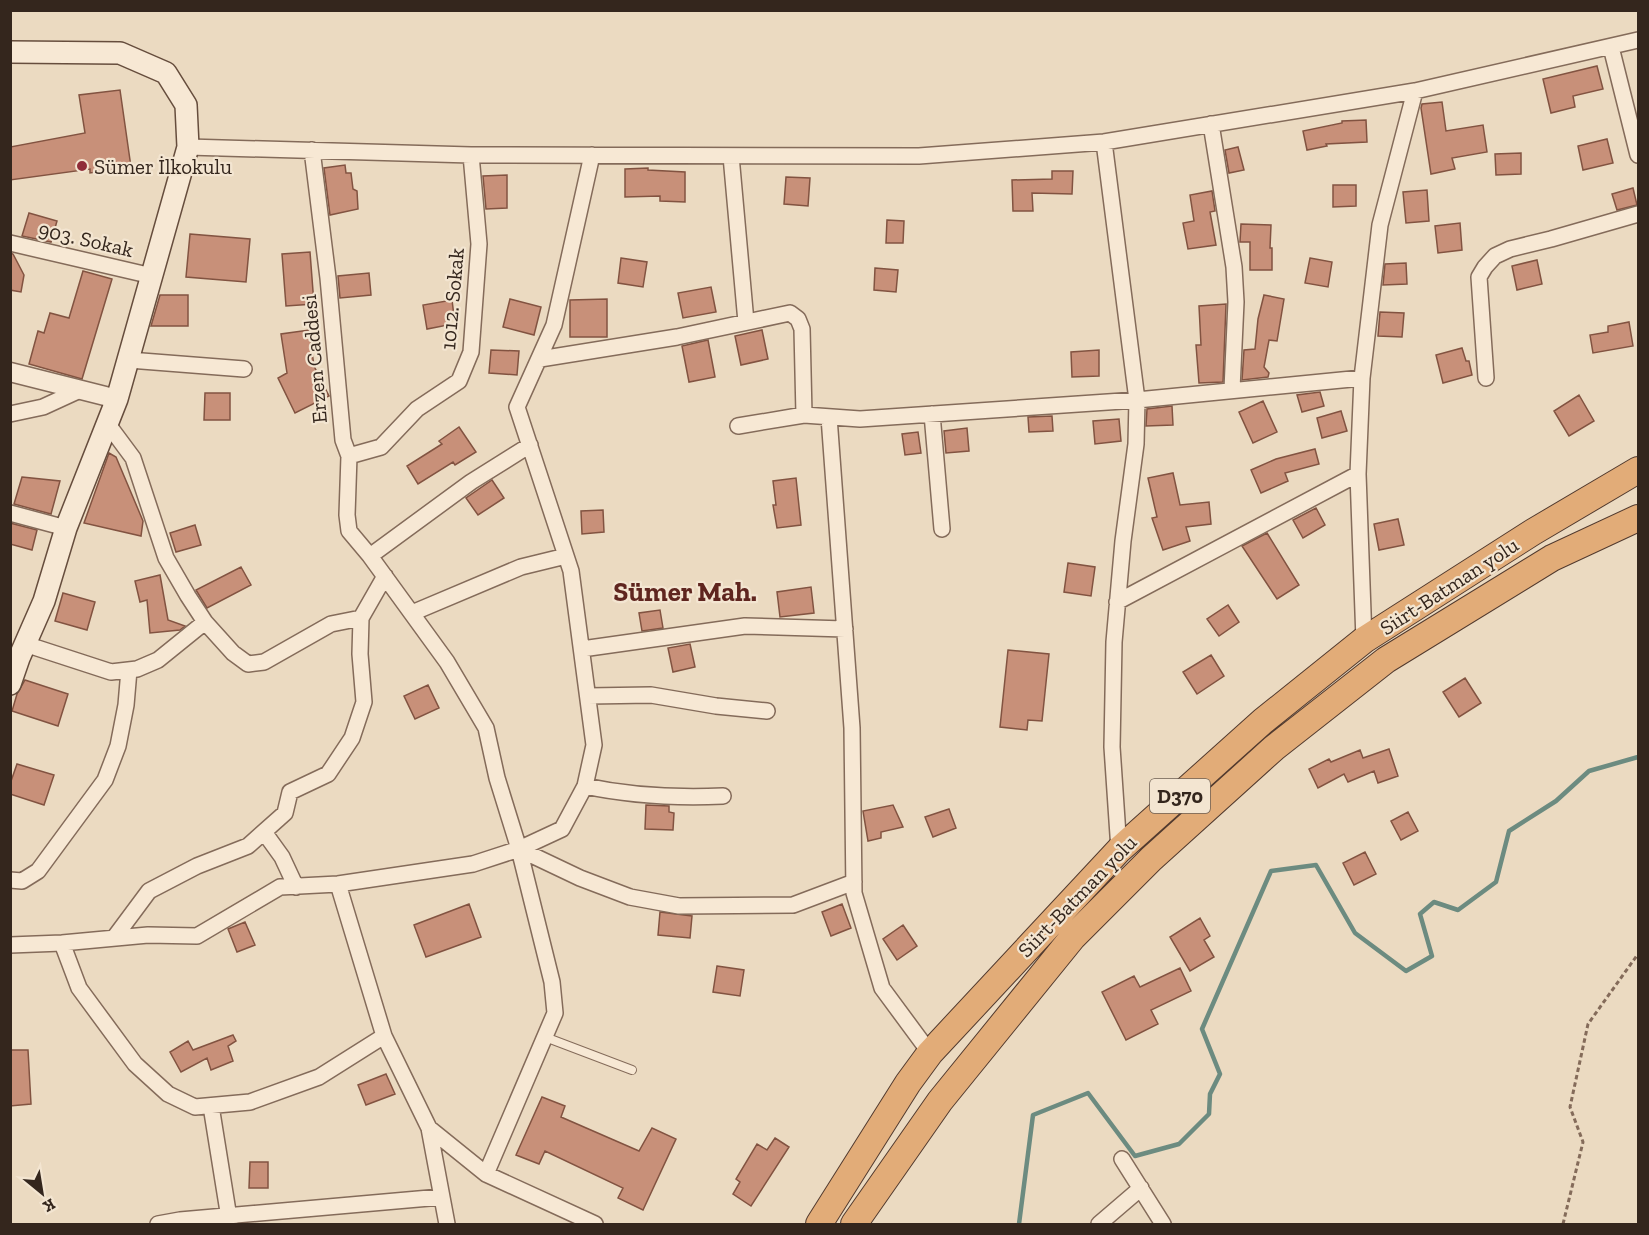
<svg xmlns="http://www.w3.org/2000/svg" width="1649" height="1235" viewBox="0 0 1649 1235" font-family="'Zilla Slab',serif">
	<style>
		.lines { fill: none; stroke-linecap: round; stroke-linejoin: round }
		.stream { stroke: #6c8b80; stroke-width: 4.5 }
		.building { fill: #c89079; stroke: #825341; stroke-width: 1.5 }
		.service-casing { stroke: #846b5a; stroke-width: 10 }
		.minor-casing { stroke: #846b5a; stroke-width: 18 }
		.tertiary-casing { stroke: #846b5a; stroke-width: 21 }
		.secondary-casing { stroke: #664d3d; stroke-width: 24 }
		.trunk-casing { stroke: #523a2e; stroke-width: 28 }
		.path { stroke: #846b5a; stroke-width: 3; stroke-dasharray: 4.5 3; stroke-linecap: butt }
		.service { stroke: #f7e8d4; stroke-width: 8 }
		.minor { stroke: #f7e8d4; stroke-width: 15 }
		.tertiary { stroke: #f7e8d4; stroke-width: 18 }
		.secondary { stroke: #f7e8d4; stroke-width: 21 }
		.trunk { stroke: #e2ac78; stroke-width: 26 }
		.poi-dot { fill: #902d39; stroke: #f3e5d1; stroke-width: 2 }
		.labels { text-anchor: middle; dominant-baseline: central; stroke-width: 4.5; stroke-linejoin: round; paint-order: stroke }
		.shield { fill: #f3e5d1; stroke: #6d5f53; stroke-width: 1.5 }
		.shield-label { font-size: 20px; font-weight: bold; fill: #34261d }
		.poi-label { font-size: 21px; fill: #34261d; stroke: #f3e5d1; text-anchor: start }
		.street-label { font-size: 21px; fill: #34261d; stroke: #f3e5d1 }
		.district-label { font-size: 27px; font-weight: bold; fill: #5f251f; stroke: #f3e5d1 }
	</style>
	<rect width="100%" height="100%" fill="#ebdac1"/>
	<g class="lines">
		<path class="stream" d="M 1019,1224 L 1033,1115 L 1088,1093 L 1135,1156 L 1179,1144 L 1209,1114 L 1210,1094 L 1220,1074 L 1202,1029 L 1271,871 L 1316,865 L 1355,933 L 1406,971 L 1432,956 L 1420,914 L 1434,902 L 1458,910 L 1496,882 L 1509,831 L 1556,801 L 1589,771 L 1638,757"/>
	</g>
	<path class="building" d="M 1597,66 L 1603,89 L 1573,96 L 1575,107 L 1551,113 L 1543,79 Z
		M 120,90 L 131,167 L 90,173 L 90,169 L 10,180 L 10,147 L 85,133 L 79,95 Z
		M 1442,102 L 1446,131 L 1483,125 L 1487,152 L 1452,158 L 1455,169 L 1431,174 L 1421,108 L 1422,104 Z
		M 1366,120 L 1367,142 L 1326,144 L 1327,146 L 1307,150 L 1303,131 L 1342,123 L 1342,121 Z
		M 1607,139 L 1613,163 L 1583,170 L 1578,146 Z
		M 1238,147 L 1244,170 L 1229,173 L 1225,150 Z
		M 1521,153 L 1521,174 L 1496,175 L 1495,154 Z
		M 345,165 L 346,173 L 351,173 L 353,189 L 357,191 L 358,209 L 330,215 L 324,168 Z
		M 648,168 L 648,170 L 685,172 L 685,202 L 660,201 L 660,196 L 625,197 L 625,169 Z
		M 1052,171 L 1073,171 L 1072,194 L 1032,193 L 1033,211 L 1013,211 L 1012,180 L 1052,179 Z
		M 507,175 L 507,208 L 486,209 L 483,176 Z
		M 786,177 L 810,178 L 808,206 L 784,204 Z
		M 1333,185 L 1356,185 L 1356,206 L 1333,207 Z
		M 1633,188 L 1637,205 L 1617,210 L 1612,194 Z
		M 1427,190 L 1429,221 L 1406,223 L 1403,192 Z
		M 1212,191 L 1215,211 L 1210,212 L 1216,245 L 1188,249 L 1183,223 L 1194,221 L 1190,195 Z
		M 29,213 L 57,221 L 51,242 L 22,236 Z
		M 887,220 L 904,221 L 903,243 L 886,243 Z
		M 1460,223 L 1462,250 L 1438,253 L 1435,226 Z
		M 1241,224 L 1271,225 L 1270,248 L 1272,248 L 1272,270 L 1250,270 L 1250,242 L 1240,242 Z
		M 190,234 L 250,239 L 246,282 L 186,277 Z
		M 310,252 L 314,304 L 286,306 L 282,254 Z
		M 10,253 L 13,254 L 24,275 L 21,292 L 10,290 Z
		M 621,258 L 647,262 L 643,287 L 618,283 Z
		M 1310,258 L 1332,262 L 1328,287 L 1305,283 Z
		M 1537,260 L 1542,284 L 1517,290 L 1512,266 Z
		M 1406,263 L 1407,284 L 1383,285 L 1385,264 Z
		M 875,268 L 898,270 L 896,292 L 874,290 Z
		M 83,271 L 112,279 L 82,379 L 29,364 L 38,331 L 44,333 L 50,313 L 69,318 Z
		M 369,273 L 371,295 L 340,298 L 338,276 Z
		M 711,287 L 716,312 L 683,318 L 678,293 Z
		M 160,295 L 188,295 L 188,326 L 151,326 Z
		M 1264,295 L 1284,299 L 1277,341 L 1269,340 L 1264,367 L 1269,373 L 1268,377 L 1242,380 L 1244,350 L 1255,349 L 1258,319 Z
		M 510,299 L 541,307 L 534,335 L 503,327 Z
		M 607,299 L 607,337 L 570,337 L 570,300 Z
		M 452,300 L 454,316 L 446,317 L 448,325 L 427,329 L 423,305 Z
		M 1226,304 L 1223,382 L 1199,383 L 1196,345 L 1201,345 L 1199,306 Z
		M 1380,312 L 1404,313 L 1402,337 L 1378,336 Z
		M 1629,322 L 1633,346 L 1593,353 L 1590,335 L 1608,332 L 1608,326 Z
		M 309,330 L 314,366 L 329,396 L 295,413 L 278,378 L 287,373 L 281,334 Z
		M 762,330 L 768,359 L 741,365 L 735,336 Z
		M 708,340 L 715,377 L 689,382 L 682,346 Z
		M 1462,348 L 1466,361 L 1469,361 L 1472,375 L 1443,383 L 1436,355 Z
		M 491,350 L 519,351 L 517,375 L 489,373 Z
		M 1099,350 L 1099,376 L 1072,377 L 1071,352 Z
		M 1320,392 L 1324,406 L 1302,412 L 1297,395 Z
		M 205,393 L 230,393 L 230,420 L 204,420 Z
		M 1579,395 L 1594,421 L 1569,436 L 1554,411 Z
		M 1263,401 L 1277,432 L 1253,443 L 1239,412 Z
		M 1172,406 L 1173,425 L 1146,426 L 1147,409 Z
		M 1341,411 L 1347,431 L 1322,438 L 1317,418 Z
		M 1052,416 L 1053,431 L 1029,432 L 1028,417 Z
		M 1119,419 L 1121,441 L 1095,444 L 1093,421 Z
		M 459,427 L 476,452 L 455,465 L 453,462 L 418,484 L 407,466 L 442,444 L 439,441 Z
		M 967,428 L 969,451 L 946,453 L 944,431 Z
		M 918,432 L 921,453 L 905,455 L 902,434 Z
		M 1315,449 L 1319,464 L 1285,473 L 1288,481 L 1261,493 L 1251,470 L 1276,459 Z
		M 109,453 L 116,457 L 143,521 L 141,536 L 84,523 Z
		M 1173,473 L 1180,505 L 1209,502 L 1211,524 L 1186,527 L 1190,541 L 1163,550 L 1152,518 L 1157,517 L 1148,478 Z
		M 22,477 L 60,481 L 51,514 L 14,504 Z
		M 796,478 L 801,525 L 777,528 L 773,505 L 776,505 L 773,481 Z
		M 492,480 L 504,498 L 478,515 L 466,498 Z
		M 1316,508 L 1325,525 L 1303,538 L 1293,520 Z
		M 603,510 L 604,532 L 582,534 L 581,511 Z
		M 1398,519 L 1404,545 L 1379,550 L 1374,524 Z
		M 10,523 L 37,530 L 32,550 L 10,544 Z
		M 195,525 L 201,545 L 176,552 L 170,533 Z
		M 1267,533 L 1299,585 L 1277,599 L 1242,546 Z
		M 1068,563 L 1095,567 L 1091,596 L 1064,592 Z
		M 241,567 L 251,585 L 207,608 L 196,590 Z
		M 160,575 L 168,620 L 185,626 L 180,630 L 150,633 L 147,600 L 140,602 L 135,581 Z
		M 811,587 L 814,613 L 780,617 L 777,592 Z
		M 63,593 L 95,602 L 87,630 L 55,621 Z
		M 1228,605 L 1239,622 L 1219,636 L 1207,619 Z
		M 660,610 L 663,628 L 642,631 L 639,613 Z
		M 690,644 L 695,667 L 673,672 L 668,648 Z
		M 1008,650 L 1049,654 L 1042,721 L 1028,720 L 1027,730 L 1000,727 Z
		M 1211,655 L 1224,676 L 1197,694 L 1183,672 Z
		M 1465,678 L 1481,703 L 1459,717 L 1443,692 Z
		M 25,680 L 68,694 L 58,726 L 12,711 L 17,694 Z
		M 428,685 L 439,708 L 415,719 L 404,696 Z
		M 1389,749 L 1398,776 L 1378,783 L 1374,771 L 1348,782 L 1344,774 L 1318,788 L 1309,769 L 1329,759 L 1331,762 L 1360,750 L 1363,758 Z
		M 17,764 L 54,775 L 44,805 L 10,794 L 10,784 Z
		M 646,805 L 669,806 L 669,812 L 674,813 L 673,830 L 645,829 Z
		M 893,805 L 903,827 L 881,832 L 881,838 L 868,841 L 863,811 Z
		M 949,809 L 956,828 L 933,837 L 925,817 Z
		M 1408,812 L 1418,831 L 1401,840 L 1391,821 Z
		M 1365,852 L 1376,874 L 1354,885 L 1343,863 Z
		M 469,904 L 481,937 L 426,957 L 414,925 Z
		M 842,904 L 851,928 L 831,936 L 822,912 Z
		M 660,912 L 692,916 L 690,938 L 658,935 Z
		M 1200,918 L 1210,936 L 1204,940 L 1214,957 L 1190,971 L 1170,937 Z
		M 245,922 L 255,945 L 237,952 L 228,929 Z
		M 903,925 L 917,946 L 897,960 L 883,939 Z
		M 717,966 L 744,970 L 740,996 L 713,992 Z
		M 1180,968 L 1191,991 L 1151,1010 L 1158,1024 L 1126,1040 L 1102,992 L 1134,976 L 1140,987 Z
		M 233,1035 L 236,1041 L 228,1046 L 233,1061 L 211,1070 L 207,1058 L 181,1072 L 170,1052 L 188,1041 L 193,1050 Z
		M 10,1050 L 28,1050 L 31,1104 L 10,1106 Z
		M 386,1074 L 395,1094 L 366,1105 L 358,1085 Z
		M 542,1097 L 565,1106 L 561,1117 L 639,1151 L 652,1128 L 676,1139 L 643,1210 L 618,1198 L 623,1188 L 545,1151 L 539,1164 L 516,1155 Z
		M 775,1138 L 789,1147 L 751,1206 L 733,1194 L 740,1182 L 736,1179 L 757,1144 L 767,1150 Z
		M 250,1162 L 268,1162 L 268,1188 L 249,1188 Z"/>
	<g class="lines">
		<defs>
			<path id="service" d="M 545,1037 L 632,1070"/>
			<path id="minor" d="M 1611,47 L 1638,155
				M 1211,124 L 1234,267 L 1236,302 L 1232,389
				M 1104,142 L 1137,400 L 1136,444 L 1123,541 L 1114,642 L 1112,747 L 1119,850
				M 188,147 L 471,155 L 919,156 L 1104,142 L 1415,91 L 1638,40
				M 312,150 L 328,278 L 343,440 L 349,456 L 347,515 L 349,531 L 370,556 L 447,662 L 486,728 L 497,778 L 519,849 L 552,982 L 555,1013 L 486,1174
				M 731,156 L 746,322
				M 10,243 L 152,276
				M 540,359 L 677,337 L 790,313 L 798,319 L 802,329 L 804,415
				M 129,360 L 244,369
				M 1486,378 L 1479,277 L 1485,267 L 1495,256 L 1510,249 L 1551,239 L 1638,214
				M 10,414 L 43,407 L 80,390
				M 932,414 L 942,529
				M 829,417 L 852,728 L 854,893 L 882,988 L 930,1053
				M 107,423 L 133,458 L 166,558 L 188,596 L 205,622 L 233,653 L 248,664 L 264,662 L 331,624 L 361,618
				M 738,426 L 804,415 L 860,419 L 1137,400 L 1362,378
				M 349,456 L 381,447 L 417,409 L 459,381 L 471,352 L 479,244 L 471,155
				M 10,513 L 66,528
				M 370,556 L 471,482 L 530,445
				M 1117,602 L 1358,474
				M 412,613 L 521,567 L 566,556
				M 1364,640 L 1358,474 L 1362,378 L 1380,225 L 1415,91
				M 25,644 L 111,672 L 137,669 L 158,660 L 205,622
				M 582,649 L 745,626 L 845,629
				M 588,696 L 651,695 L 716,706 L 767,711
				M 585,786 C 631,796 676,798 723,796
				M 264,832 L 282,857 L 296,887
				M 519,849 L 580,878 L 630,897 L 679,906 L 793,905 L 854,882
				M 10,880 L 22,881 L 38,871 L 105,780 L 118,746 L 126,705 L 129,670
				M 338,884 L 384,1036 L 429,1128 L 486,1174 L 595,1224
				M 114,938 L 149,891 L 197,866 L 248,846 L 285,813 L 290,792 L 328,774 L 352,738 L 364,702 L 360,654 L 361,618 L 385,576
				M 62,943 L 79,988 L 135,1064 L 168,1094 L 195,1107 L 250,1102 L 319,1077 L 384,1036
				M 10,945 L 62,943 L 148,935 L 197,936 L 280,887 L 338,884 L 473,864 L 519,849 L 562,829 L 585,786 L 594,745 L 571,571 L 517,407 L 554,325 L 592,155
				M 211,1106 L 230,1224
				M 429,1128 L 447,1224
				M 1122,1159 L 1163,1224
				M 158,1224 L 180,1220 L 441,1197
				M 1099,1224 L 1141,1188"/>
			<path id="tertiary" d="M 10,372 L 117,399"/>
			<path id="secondary" d="M 10,52 L 120,53 L 166,73 L 186,105 L 188,147 L 117,399 L 66,528 L 44,601 L 19,658 L 10,684"/>
			<path id="trunk" d="M 819,1224 L 908,1083 L 930,1053 L 1119,850 L 1263,721 L 1364,640 L 1533,532 L 1638,470
				M 854,1224 L 940,1101 L 1073,937 L 1151,859 L 1274,748 L 1386,660 L 1552,558 L 1638,518"/>
		</defs>
		<use href="#service" class="service-casing"/>
		<use href="#minor" class="minor-casing"/>
		<use href="#tertiary" class="tertiary-casing"/>
		<use href="#secondary" class="secondary-casing"/>
		<use href="#trunk" class="trunk-casing"/>
		<path class="path" d="M 1563,1224 L 1583,1142 L 1570,1107 L 1588,1024 L 1638,954"/>
		<use href="#service" class="service"/>
		<use href="#minor" class="minor"/>
		<use href="#tertiary" class="tertiary"/>
		<use href="#secondary" class="secondary"/>
		<use href="#trunk" class="trunk"/>
	</g>
	<circle class="poi-dot" cx="82" cy="166" r="6"/>
	<g class="labels">
		<rect class="shield" x="1150" y="779" width="60" height="34" rx="4.5"/>
		<g class="shield-label">
			<text x="1180" y="796">D370</text>
		</g>
		<g class="poi-label">
			<text x="94" y="166">Sümer İlkokulu</text>
		</g>
		<g class="street-label">
			<text transform="translate(86 239) rotate(13)">903. Sokak</text>
			<text transform="translate(452 299) rotate(-85)">1012. Sokak</text>
			<text transform="translate(314 359) rotate(-95)">Erzen Caddesi</text>
			<text transform="translate(1449 586) rotate(-33)">Siirt-Batman yolu</text>
			<text transform="translate(1077 896) rotate(-46)">Siirt-Batman yolu</text>
		</g>
		<g class="district-label">
			<text x="685" y="592">Sümer Mah.</text>
		</g>
	</g>
	<rect width="1649" height="1235" fill="none" stroke="#34261d" stroke-width="24"/>
	<g transform="translate(42 1193) rotate(150)" stroke="#f3e5d1" stroke-width="4.5" paint-order="stroke">
	<path d="M0-4.5L10 22L0 15L-10 22Z" fill="#34261d"/>
	<text y="-9" font-size="16" font-weight="bold" text-anchor="middle" fill="#34261d">K</text>
	</g>
</svg>
